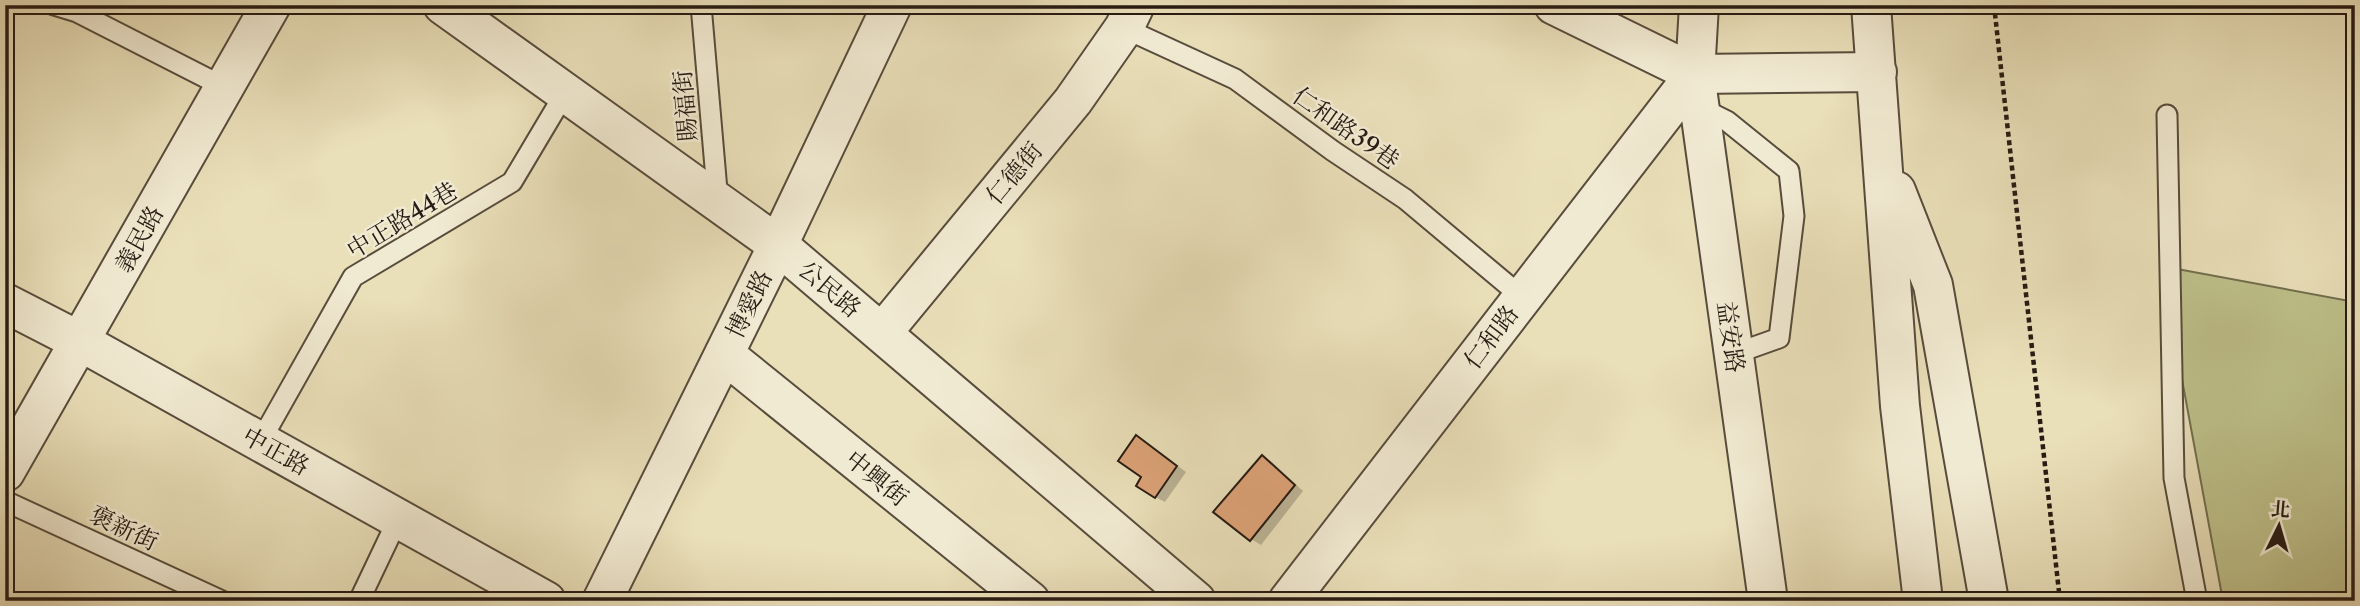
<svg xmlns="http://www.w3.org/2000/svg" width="2360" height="606" viewBox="0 0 2360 606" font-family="'Libre Caslon Text','Noto Serif TC',serif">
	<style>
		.green { fill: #bec08a; stroke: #726e4e; stroke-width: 2 }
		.shadow { fill: #0003 }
		.building { fill: #dca277; stroke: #271b13; stroke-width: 2 }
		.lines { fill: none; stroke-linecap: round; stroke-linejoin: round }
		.service-casing { stroke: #584c3c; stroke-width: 23 }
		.minor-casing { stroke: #584c3c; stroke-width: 42 }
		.path { stroke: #271b13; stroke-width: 4.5; stroke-dasharray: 5 3.5; stroke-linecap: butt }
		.service { stroke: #f1ead2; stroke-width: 19 }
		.minor { stroke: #f1ead2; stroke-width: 38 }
		.labels { text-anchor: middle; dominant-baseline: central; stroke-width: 5; stroke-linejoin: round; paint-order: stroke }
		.street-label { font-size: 24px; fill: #271b13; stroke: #f1ead2 }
	</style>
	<rect width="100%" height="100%" fill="#e9dfb9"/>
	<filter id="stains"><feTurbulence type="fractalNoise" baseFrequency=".00286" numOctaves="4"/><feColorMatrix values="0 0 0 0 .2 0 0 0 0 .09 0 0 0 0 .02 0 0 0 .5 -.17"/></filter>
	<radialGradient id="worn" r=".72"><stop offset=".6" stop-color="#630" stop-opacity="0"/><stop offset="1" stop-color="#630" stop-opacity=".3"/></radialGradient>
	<path class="green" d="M 2161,266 L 2355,302 L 2355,601 L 2223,601 Z"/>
	<path class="shadow" d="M 1146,443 L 1186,472 L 1165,502 L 1155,497 L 1143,476 Z
		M 1262,457 L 1272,462 L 1303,491 L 1261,545 L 1251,539 Z"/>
	<path class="building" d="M 1136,435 L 1177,466 L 1155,498 L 1136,486 L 1141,477 L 1118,461 Z
		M 1262,455 L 1295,485 L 1250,541 L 1213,512 Z"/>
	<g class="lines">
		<defs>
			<path id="service" d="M 54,5 L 77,12 L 224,87
				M 701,5 L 718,202
				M 1124,28 L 1235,79 L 1333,151 L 1405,199 L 1522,297
				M 1699,107 L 1727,121 L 1789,171 L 1794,216 L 1779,338 L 1734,354
				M 2167,115 L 2174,478 L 2197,601
				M 260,442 L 353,277 L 512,182 L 565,93
				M 5,501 L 222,601
				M 359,601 L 398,519"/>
			<path id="minor" d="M 443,5 L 778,245 L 1196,601
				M 1554,5 L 1695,74
				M 1699,5 L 1695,74 L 1768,601
				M 1871,5 L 1900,406 L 1923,601
				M 1896,191 L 1933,285 L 1989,601
				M 5,303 L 81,342 L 546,601
				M 882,333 L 1073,101 L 1124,28 L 1135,5
				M 724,354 L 1030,601
				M 5,472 L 271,5
				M 602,601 L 778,245 L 892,5
				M 1288,601 L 1695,74 L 1877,72"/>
		</defs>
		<use href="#service" class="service-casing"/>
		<use href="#minor" class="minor-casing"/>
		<path class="path" d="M 1994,5 L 2060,601"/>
		<use href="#service" class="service"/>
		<use href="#minor" class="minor"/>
	</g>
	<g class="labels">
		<g class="street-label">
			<text transform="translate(685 106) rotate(-95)">賜福街</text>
			<text transform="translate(1346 128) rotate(35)">仁和路39巷</text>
			<text transform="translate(1014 173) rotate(-50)">仁德街</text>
			<text transform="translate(402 220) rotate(-31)">中正路44巷</text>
			<text transform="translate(139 239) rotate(-61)">義民路</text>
			<text transform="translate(830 289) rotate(40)">公民路</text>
			<text transform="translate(749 304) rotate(-64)">博愛路</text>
			<text transform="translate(1491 337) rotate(-53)">仁和路</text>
			<text transform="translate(1731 337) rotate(82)">益安路</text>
			<text transform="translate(276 451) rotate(29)">中正路</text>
			<text transform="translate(877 478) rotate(39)">中興街</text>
			<text transform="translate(124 528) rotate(25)">褒新街</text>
		</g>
	</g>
	<rect width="2360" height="606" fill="none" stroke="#e9dfb9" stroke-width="28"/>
	<rect x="7" y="7" width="2346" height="592" fill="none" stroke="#271b13" stroke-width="3.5"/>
	<rect x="14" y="14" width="2332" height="578" fill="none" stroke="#271b13" stroke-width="2"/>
	<g transform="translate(2279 526) rotate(5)" stroke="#f1ead2" stroke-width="5" paint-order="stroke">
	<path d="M0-5L12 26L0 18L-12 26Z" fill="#271b13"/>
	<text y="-10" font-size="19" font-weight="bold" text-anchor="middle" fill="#271b13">北</text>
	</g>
	<rect width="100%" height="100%" filter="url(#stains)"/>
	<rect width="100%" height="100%" fill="url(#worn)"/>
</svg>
